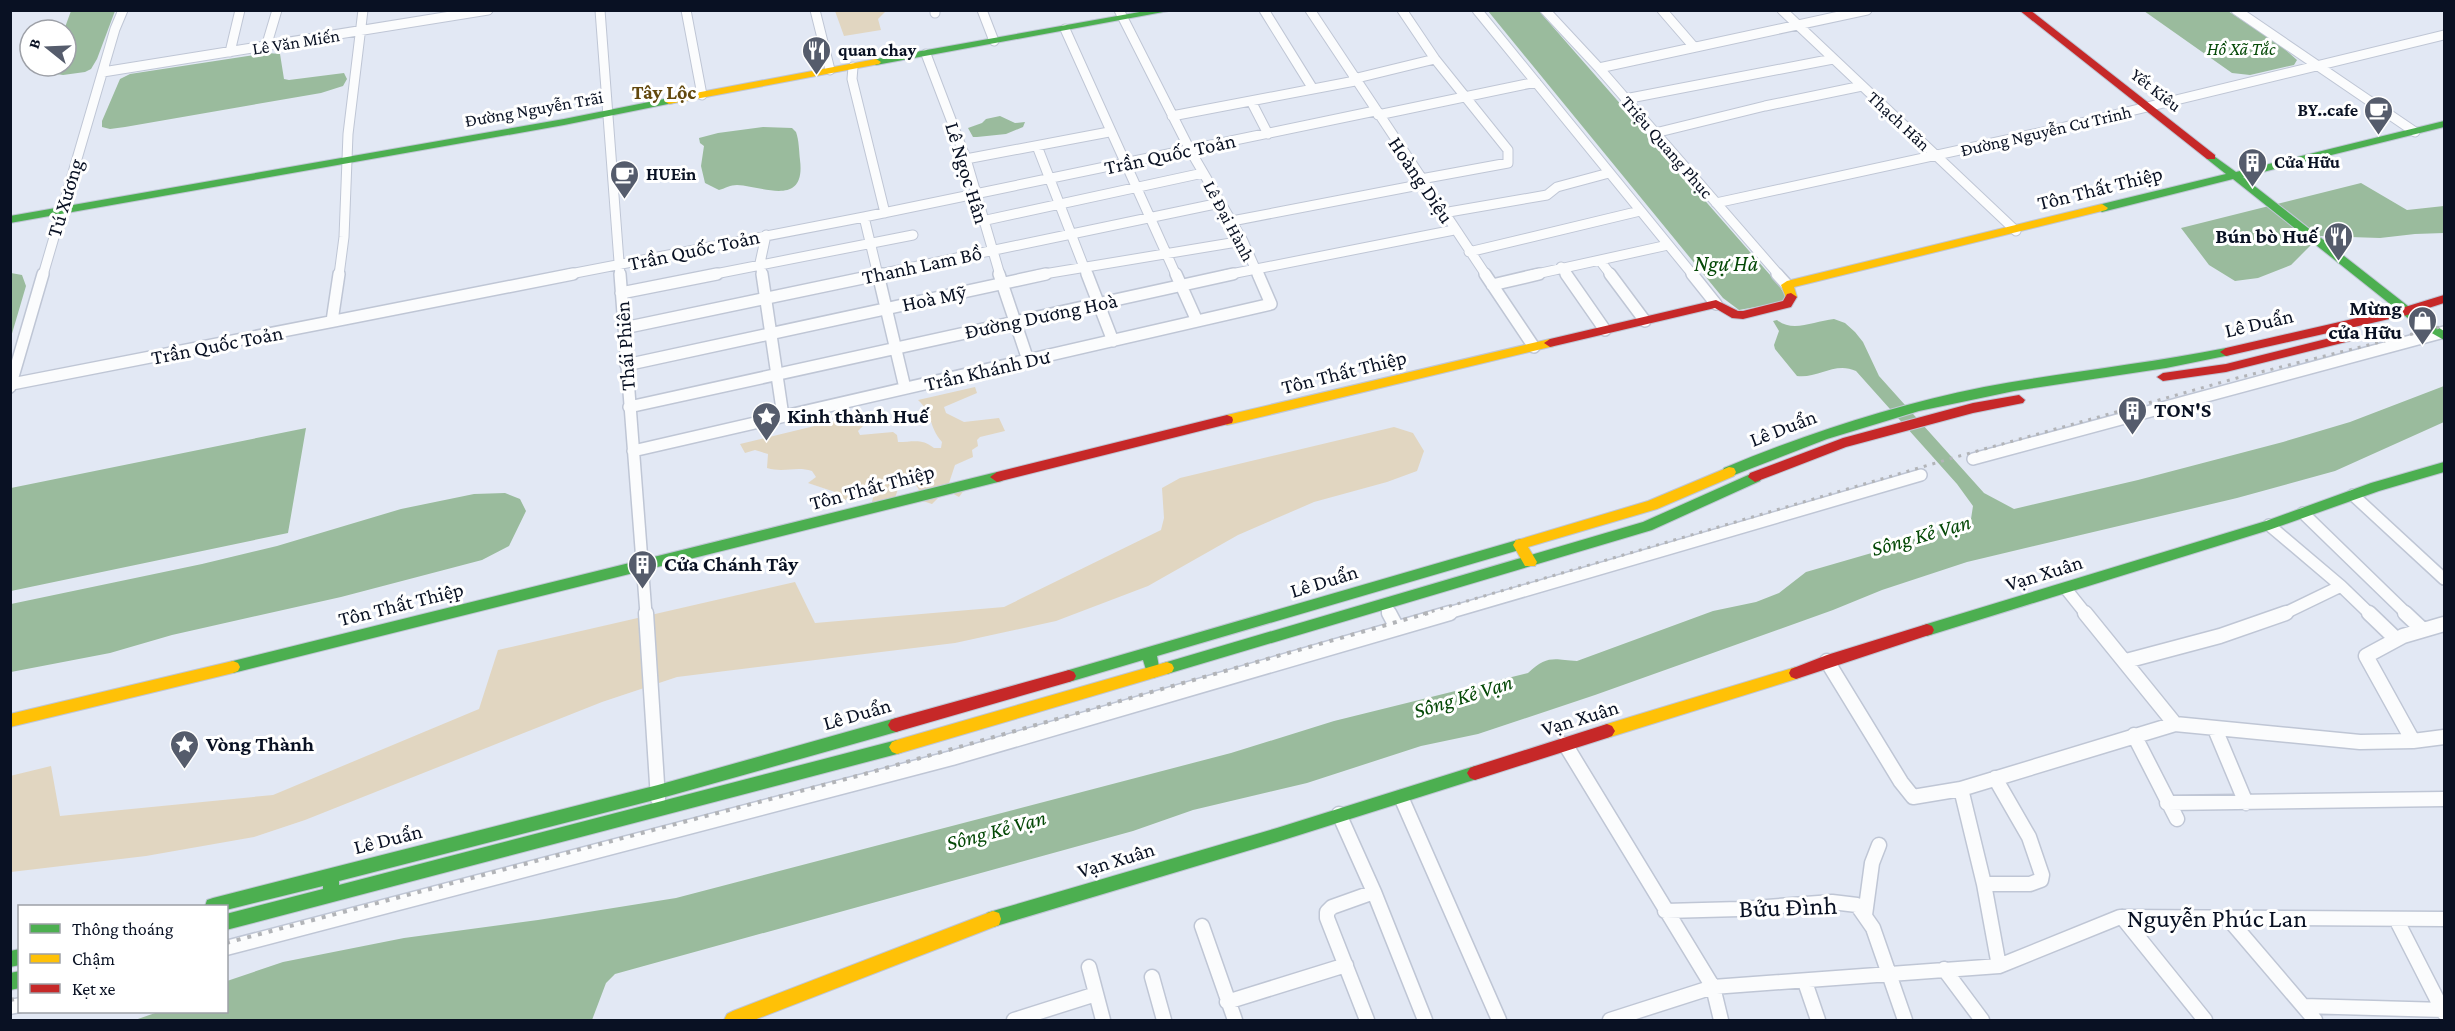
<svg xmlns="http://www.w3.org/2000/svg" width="2455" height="1031" viewBox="0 0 2455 1031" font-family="'Crimson Pro',serif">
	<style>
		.green { fill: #e1d6c1 }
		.water { fill: #9abb9d }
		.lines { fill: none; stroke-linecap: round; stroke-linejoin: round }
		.street-far2-casing { stroke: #bfc6d5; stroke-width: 11 }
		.street-far1-casing { stroke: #bfc6d5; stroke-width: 14 }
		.street-casing { stroke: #bfc6d5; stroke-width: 17 }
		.fast-casing { stroke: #bfc6d5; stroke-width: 2 }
		.slow-casing { stroke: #bfc6d5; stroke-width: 2 }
		.jam-casing { stroke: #bfc6d5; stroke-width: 2 }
		.street-far2 { stroke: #fbfcfd; stroke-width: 9 }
		.street-far1 { stroke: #fbfcfd; stroke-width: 11 }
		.street { stroke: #fbfcfd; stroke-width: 14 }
		.fast { fill: #4caf50; fill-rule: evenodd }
		.slow { fill: #ffc107; fill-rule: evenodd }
		.jam { fill: #c62828; fill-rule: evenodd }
		.rail-far1 { stroke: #b2b4b8; stroke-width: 3; stroke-dasharray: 3 6; stroke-linecap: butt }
		.rail { stroke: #b2b4b8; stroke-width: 4; stroke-dasharray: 4 7; stroke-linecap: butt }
		.labels { text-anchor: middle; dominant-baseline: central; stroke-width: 6; stroke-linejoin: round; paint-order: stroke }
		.far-street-label { font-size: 18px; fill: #091123; stroke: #fff }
		.far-water-label { font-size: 18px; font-style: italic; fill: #054907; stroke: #fff }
		.far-poi-label { font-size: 18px; font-weight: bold; fill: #091123; stroke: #fff; text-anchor: start }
		.far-quarter-label { font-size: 20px; font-weight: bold; fill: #62480d; stroke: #fff }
		.street-label { font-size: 21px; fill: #091123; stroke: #fff }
		.poi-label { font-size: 21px; font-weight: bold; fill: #091123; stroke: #fff; text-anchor: start }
		.water-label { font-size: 22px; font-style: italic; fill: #054907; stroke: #fff }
		.near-street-label { font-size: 26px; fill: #091123; stroke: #fff }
	</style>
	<rect width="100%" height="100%" fill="#e2e8f4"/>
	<path class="green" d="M 835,11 L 886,11 L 878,19 L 881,30 L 844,36 Z
		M 975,387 L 977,393 L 944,407 L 946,413 L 964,422 L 999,418 L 1005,431 L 980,437 L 977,440 L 978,446 L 972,450 L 973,457 L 955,465 L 949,483 L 952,490 L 965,489 L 959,497 L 946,490 L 932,504 L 923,501 L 918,488 L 910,479 L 901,480 L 895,498 L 869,512 L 875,491 L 867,489 L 852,490 L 846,500 L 833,503 L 835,492 L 808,483 L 816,477 L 812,471 C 796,466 784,473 767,468 L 768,454 L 755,450 L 745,453 L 740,444 L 872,412 L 866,423 L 858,431 L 860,435 L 893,432 L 897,435 L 898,442 C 913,442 922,438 934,448 L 941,448 L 942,442 C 928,426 934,415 918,400 Z
		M 1394,427 L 1413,433 L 1424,451 L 1417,471 L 1387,482 L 1314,502 L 1238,535 L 1148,586 L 1056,621 L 955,643 L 677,677 L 602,702 L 305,820 L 254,837 L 146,856 L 11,872 L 10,776 L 51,766 L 60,816 L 273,795 L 479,709 L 498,650 L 795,582 L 815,623 L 1004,607 L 1161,530 L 1164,518 L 1162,488 L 1180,478 Z"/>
	<path class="water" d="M 71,11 L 115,11 L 97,59 L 91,69 L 85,72 L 63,75 L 50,73 L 49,66 L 66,66 L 66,30 L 64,30 Z
		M 1488,11 L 1539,11 L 1778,284 L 1787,298 L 1783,302 L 1739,310 L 1723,298 Z
		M 2144,11 L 2228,11 L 2279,44 L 2297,60 L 2294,65 L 2250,75 L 2232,73 Z
		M 268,53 L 280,54 L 284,79 L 289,80 L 344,73 L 347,79 L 343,86 L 321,93 L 125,127 L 110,129 L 102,127 L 102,121 L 120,79 L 130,74 Z
		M 1000,116 L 1015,123 L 1025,122 L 1023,127 L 1006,134 L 977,137 L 973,137 L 968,128 L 982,123 L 986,119 Z
		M 763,127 L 792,128 L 796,132 C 799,140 799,151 800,160 C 806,208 762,186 737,185 C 730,185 726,188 719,190 L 705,183 L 701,166 L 704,146 L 700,143 L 699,138 L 718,133 Z
		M 2361,183 L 2407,210 L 2444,206 L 2444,233 L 2415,234 L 2380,238 L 2320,236 L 2291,265 L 2258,278 L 2235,281 L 2209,265 L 2181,228 Z
		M 11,273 L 22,275 L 26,286 L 11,337 Z
		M 1834,319 L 1845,323 L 1855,332 L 1863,342 L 1879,376 L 1984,493 L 2014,509 L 2138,480 L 2283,442 L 2350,422 L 2444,386 L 2444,422 L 2335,471 L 2237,498 L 1967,562 L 1882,590 L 1833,610 L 1595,695 L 1478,734 L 1421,746 L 1307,783 L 1193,810 L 1133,831 L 615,974 L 606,983 L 592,1020 L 135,1020 L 158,1012 L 226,1012 L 227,981 L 283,962 L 404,938 L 538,920 L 676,898 L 1231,753 L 1334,721 L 1528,673 C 1547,655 1553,659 1577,661 L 1713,611 L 1756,602 L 1779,593 L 1806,572 L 1882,550 L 1971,519 L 1973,506 L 1957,484 L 1856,371 C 1835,361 1817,379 1797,376 L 1775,349 L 1774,345 L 1779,331 L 1773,321 L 1777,320 C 1793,333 1814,321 1834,319 Z
		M 306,428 L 288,533 L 11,591 L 11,488 Z
		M 505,493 L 520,499 L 526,511 L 509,546 L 482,560 L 341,597 L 172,635 L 110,653 L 11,672 L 11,604 L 202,564 L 277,546 L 401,509 L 474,494 Z"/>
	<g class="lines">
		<defs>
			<path id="street-far2" d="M 600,10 L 620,275
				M 686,10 L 702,95
				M 815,10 L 830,70
				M 935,10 L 935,13
				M 982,10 L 994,41
				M 1119,10 L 1190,150 L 1243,241 L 1258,275
				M 1264,10 L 1313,89
				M 1310,10 L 1486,275
				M 1402,10 L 1435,59 L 1508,150 L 1508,163 L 1421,179
				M 1477,10 L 1693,275
				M 1545,10 L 1599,68 L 1779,275
				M 1662,10 L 1694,47
				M 1782,10 L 2016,231
				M 2236,10 L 2415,132
				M 1065,29 L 1176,275
				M 266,47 L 277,10
				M 230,52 L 240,10
				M 926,54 L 966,159 L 1000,275
				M 853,67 L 852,79 L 885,213
				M 1599,68 L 1867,10
				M 103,72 L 488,10
				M 1353,79 L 1435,59
				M 1625,99 L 1833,59
				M 1251,101 L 1268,134
				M 1378,115 L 1536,82
				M 1172,116 L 1355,81
				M 1655,133 L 1765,106 L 1862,86
				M 1037,146 L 1087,275
				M 966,159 L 1109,132
				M 1716,203 L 2052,130 L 2444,35
				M 1443,213 L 1547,195 L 1557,187 L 1609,173
				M 864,217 L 878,275
				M 982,221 L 1203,173
				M 1232,221 L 1424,184
				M 1469,252 L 1640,211
				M 1601,262 L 1611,275
				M 1561,267 L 1567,275
				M 43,275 L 115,29 L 123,10
				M 339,275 L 344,237 L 348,134 L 363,10
				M 565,275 L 864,217 L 1375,111
				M 710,275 L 913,235
				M 762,275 L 760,263 L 766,235
				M 875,275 L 1220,203
				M 1038,275 L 1243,241
				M 1226,275 L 1454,230
				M 1532,275 L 1668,245"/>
			<path id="street-far1" d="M 620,274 L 646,614
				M 762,274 L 783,416
				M 878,274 L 905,388
				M 999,274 L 1028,360
				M 1087,274 L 1113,341
				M 1176,274 L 1197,321
				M 1485,274 L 1534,347
				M 1566,274 L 1605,330
				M 1610,274 L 1645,321
				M 1692,274 L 1716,304
				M 1777,274 L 1787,285
				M 1492,285 L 1539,274
				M 621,293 L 717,274
				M 332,321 L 339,274
				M 624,328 L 882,274
				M 626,365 L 1046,274
				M 12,384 C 199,349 386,310 573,274
				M 10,387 L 43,274
				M 629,407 L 1233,274
				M 633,451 L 1271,304 L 1258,274
				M 1973,459 L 2444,332
				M 2353,495 L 2444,579
				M 2303,513 L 2407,614
				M 2269,525 L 2341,586 L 2370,614
				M 2066,589 L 2086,614
				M 1385,605 L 1390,614
				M 1445,614 L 1921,475
				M 2283,614 L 2341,586"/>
			<path id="street" d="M 646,613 L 658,799
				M 1389,613 L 1397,628
				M 2085,613 L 2175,724
				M 2369,613 L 2395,638
				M 2405,613 L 2422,629
				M 1827,661 L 1901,782 L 1913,797 L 1961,789 L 2175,724 L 2360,742 L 2413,741 L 2444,737
				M 2126,661 L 2220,636 L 2286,613
				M 2215,729 L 2246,803
				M 2134,735 L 2177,819
				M 2413,741 L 2366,656 L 2403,636 L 2444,624
				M 1565,744 L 1713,987 L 1721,1020
				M 1961,789 L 1984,884 L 1999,966
				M 1401,797 L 1499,1020
				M 2167,803 L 2444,799
				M 1339,814 L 1374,892 L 1425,1020
				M 1984,884 L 2030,884 L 2041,880 L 2042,875 L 2029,837 L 1995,778
				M 1665,911 L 1740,909 L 1832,902 L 1857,905 L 1873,928 L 1905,1020
				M 1865,915 L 1872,863 L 1879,845
				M 2122,917 L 2205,1020
				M 2227,917 L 2315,1020
				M 2396,919 L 2444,1013
				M 1202,926 L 1235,1020
				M 226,948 L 952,758 L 1450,613
				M 1089,967 L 1103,1020
				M 1944,969 L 1982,1020
				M 1152,977 L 1164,1020
				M 1805,982 L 1818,1020
				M 1227,1002 L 1346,965
				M 2303,1006 L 2444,1010
				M 10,1007 L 20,1005
				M 1014,1020 L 1096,994
				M 1367,1020 L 1327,918 L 1327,912 L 1332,907 L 1374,892
				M 1610,1020 L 1713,987 L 1999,966 L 2120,917 L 2444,919"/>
			<path id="fast" d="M 1151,10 L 1174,10 L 876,65 L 871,62 L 876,59 Z
				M 669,98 L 674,101 L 673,103 L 564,125 L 10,223 L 10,216 L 564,119 Z
				M 2444,121 L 2444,127 L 2243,177 L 2422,317 L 2444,331 L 2444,340 L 2414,323 L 2233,179 L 2102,212 L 2096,208 L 2102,204 L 2226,174 L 2207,159 L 2207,155 L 2211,154 L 2236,172 Z
				M 2226,348 L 2230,349 L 2232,352 L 2230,355 L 2166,368 L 2014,391 L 1919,411 L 1827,439 L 1729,477 L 1722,472 L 1724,468 C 1808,433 1894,405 1984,387 C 2064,372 2146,364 2226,348 Z
				M 2444,462 L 2444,472 L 2379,491 L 2269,530 L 1927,636 L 1922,634 L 1920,630 L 1922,626 L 1927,624 L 2266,521 L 2371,483 Z
				M 997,472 L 1002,473 L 1004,477 L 1002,481 L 233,673 L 228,671 L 226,667 L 228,663 L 233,661 Z
				M 1755,472 L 1760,473 L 1762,477 L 1760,481 L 1652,530 L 1167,674 L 1162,672 L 1160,668 L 1162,664 L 1167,662 L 1643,522 Z
				M 1521,539 L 1526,540 L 1528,544 L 1526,548 L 1157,656 L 1160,672 L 1158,676 L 1153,678 L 1148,676 L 1143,660 L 1069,682 L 1064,680 L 1062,676 L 1064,672 L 1069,670 Z
				M 896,718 L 901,720 L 904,725 L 901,730 L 896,732 L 658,799 L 339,881 L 339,885 L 897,740 L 902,742 L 905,747 L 902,752 L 897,754 L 226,930 L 226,914 L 323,889 L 323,886 L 226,910 L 226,906 L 205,906 L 207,900 L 213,898 L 658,785 Z
				M 1475,766 L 1480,768 L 1483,773 L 1480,778 L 1277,842 L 993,927 L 987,925 L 985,919 L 987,913 L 993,911 L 1277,828 Z
				M 20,949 L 20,965 L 10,967 L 10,951 Z
				M 20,971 L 20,988 L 10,990 L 10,973 Z"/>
			<path id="slow" d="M 876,59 L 881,62 L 879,64 L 669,104 L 664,101 L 669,98 Z
				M 2102,204 L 2108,208 L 2106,210 L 1794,287 L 1797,297 L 1791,301 L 1787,300 L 1781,285 L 1787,281 Z
				M 1550,339 L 1556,343 L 1554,346 L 1227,425 L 1221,420 L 1227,415 Z
				M 1729,467 L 1734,468 L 1736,472 L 1734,476 L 1657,509 L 1528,547 L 1537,562 L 1535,566 L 1525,566 L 1513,545 L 1516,540 L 1521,539 L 1648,501 Z
				M 233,661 L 238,663 L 240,667 L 238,671 L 233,673 L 10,727 L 10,714 Z
				M 1167,662 L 1172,664 L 1174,668 L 1172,672 L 1167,674 L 897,754 L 892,752 L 889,747 L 892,742 L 897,740 Z
				M 1796,667 L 1801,669 L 1803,673 L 1801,677 L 1796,679 L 1607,738 L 1602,736 L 1599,731 L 1602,726 L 1607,724 Z
				M 993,911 L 999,913 L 1001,919 L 999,925 L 754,1020 L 724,1020 L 727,1014 L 733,1011 Z"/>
			<path id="jam" d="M 2019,10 L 2030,10 L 2215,155 L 2215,159 L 2207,159 Z
				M 1791,293 L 1797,297 L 1791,307 L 1743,319 L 1732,318 L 1715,308 L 1550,347 L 1544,343 L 1550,339 L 1716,300 L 1738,311 L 1743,311 L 1783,301 L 1787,294 Z
				M 2444,295 L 2444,303 L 2407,315 L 2226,356 L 2220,352 L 2226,348 L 2405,307 Z
				M 2354,332 L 2358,333 L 2360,336 L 2358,339 L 2226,372 L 2163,381 L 2157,377 L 2163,373 L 2226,364 Z
				M 2019,395 L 2025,400 L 2023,403 L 1973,413 L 1846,447 L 1755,482 L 1748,477 L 1750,473 L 1843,438 L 1973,403 Z
				M 1227,415 L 1232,417 L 1233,420 L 1232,423 L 997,482 L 990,477 L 997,472 Z
				M 1927,624 L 1932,626 L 1934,630 L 1932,634 L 1796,679 L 1791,677 L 1789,673 L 1791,669 L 1827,655 Z
				M 1069,670 L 1074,672 L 1076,676 L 1074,680 L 1069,682 L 896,732 L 891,730 L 888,725 L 891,720 L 896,718 Z
				M 1607,724 L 1612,726 L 1615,731 L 1612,736 L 1607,738 L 1475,780 L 1470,778 L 1467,773 L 1470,768 L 1475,766 Z"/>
		</defs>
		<use href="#street-far2" class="street-far2-casing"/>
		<use href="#street-far1" class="street-far1-casing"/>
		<use href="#street" class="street-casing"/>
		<use href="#fast" class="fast-casing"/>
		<use href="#slow" class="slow-casing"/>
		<use href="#jam" class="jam-casing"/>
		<use href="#street-far2" class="street-far2"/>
		<use href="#street-far1" class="street-far1"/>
		<use href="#street" class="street"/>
		<use href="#fast" class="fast"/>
		<use href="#slow" class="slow"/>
		<use href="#jam" class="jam"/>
		<path class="rail-far1" d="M 1423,614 L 1956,457 L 2237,378 L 2444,326"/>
		<path class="rail" d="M 226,943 L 861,775 L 1428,613
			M 10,1000 L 20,998"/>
	</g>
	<defs>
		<symbol id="restaurant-pin" viewBox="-11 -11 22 30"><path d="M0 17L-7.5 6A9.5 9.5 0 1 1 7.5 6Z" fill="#555c6c" stroke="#fff"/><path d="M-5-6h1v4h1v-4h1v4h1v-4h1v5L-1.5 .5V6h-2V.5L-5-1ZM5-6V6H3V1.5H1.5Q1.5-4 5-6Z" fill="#fff"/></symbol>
		<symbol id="cafe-pin" viewBox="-11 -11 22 30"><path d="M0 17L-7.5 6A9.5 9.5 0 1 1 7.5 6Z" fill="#555c6c" stroke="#fff"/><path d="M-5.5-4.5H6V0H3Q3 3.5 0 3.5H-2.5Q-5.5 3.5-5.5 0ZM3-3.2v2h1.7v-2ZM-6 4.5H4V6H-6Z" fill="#fff"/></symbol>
		<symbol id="building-pin" viewBox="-11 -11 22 30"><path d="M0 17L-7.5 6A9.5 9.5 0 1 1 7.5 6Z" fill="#555c6c" stroke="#fff"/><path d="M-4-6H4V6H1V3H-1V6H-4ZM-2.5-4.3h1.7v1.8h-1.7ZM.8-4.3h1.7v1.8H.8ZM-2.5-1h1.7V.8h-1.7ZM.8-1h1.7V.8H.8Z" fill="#fff"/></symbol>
		<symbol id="shop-pin" viewBox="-11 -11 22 30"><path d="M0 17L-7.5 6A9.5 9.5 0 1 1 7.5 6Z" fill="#555c6c" stroke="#fff"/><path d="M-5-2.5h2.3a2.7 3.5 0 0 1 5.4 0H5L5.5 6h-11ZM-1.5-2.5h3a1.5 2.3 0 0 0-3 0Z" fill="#fff"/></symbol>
		<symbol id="sight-pin" viewBox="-11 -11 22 30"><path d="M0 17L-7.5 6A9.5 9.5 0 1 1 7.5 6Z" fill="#555c6c" stroke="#fff"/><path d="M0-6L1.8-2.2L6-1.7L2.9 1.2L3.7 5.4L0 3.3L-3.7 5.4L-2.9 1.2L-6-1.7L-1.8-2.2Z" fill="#fff"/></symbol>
	</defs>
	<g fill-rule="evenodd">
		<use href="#restaurant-pin" x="800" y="34" width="33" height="45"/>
		<use href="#cafe-pin" x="2362" y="94" width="33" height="45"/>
		<use href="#building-pin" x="2236" y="146" width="33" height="45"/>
		<use href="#cafe-pin" x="608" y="158" width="33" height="45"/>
		<use href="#restaurant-pin" x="2322" y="220" width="33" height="45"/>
		<use href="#shop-pin" x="2406" y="304" width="33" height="45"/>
		<use href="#building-pin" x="2116" y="394" width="33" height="45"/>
		<use href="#sight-pin" x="750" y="400" width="33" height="45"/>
		<use href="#building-pin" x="626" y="548" width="33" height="45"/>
		<use href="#sight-pin" x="168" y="728" width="33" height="45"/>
	</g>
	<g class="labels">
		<g class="far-street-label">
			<text transform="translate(296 42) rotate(-9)">Lê Văn Miến</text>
			<text transform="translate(2156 90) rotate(38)">Yết Kiêu</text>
			<text transform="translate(534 109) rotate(-10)">Đường Nguyễn Trãi</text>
			<text transform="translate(1899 121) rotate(43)">Thạch Hãn</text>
			<text transform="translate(2046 131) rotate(-13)">Đường Nguyễn Cư Trinh</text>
			<text transform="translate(1667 147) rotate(49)">Triệu Quang Phục</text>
			<text transform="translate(1229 221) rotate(62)">Lê Đại Hành</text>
		</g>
		<g class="far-water-label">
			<text x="2241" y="49">Hồ Xã Tắc</text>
		</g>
		<g class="far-poi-label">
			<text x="838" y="50">quan chay</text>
			<text x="2358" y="110" text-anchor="end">BY..cafe</text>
			<text x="2274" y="162">Cửa Hữu</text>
			<text x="646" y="174">HUEin</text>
		</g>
		<g class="far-quarter-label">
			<text x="664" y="92">Tây Lộc</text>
		</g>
		<g class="street-label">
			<text transform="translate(1170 154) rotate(-12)">Trần Quốc Toản</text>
			<text transform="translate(967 173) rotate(73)">Lê Ngọc Hân</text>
			<text transform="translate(1421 180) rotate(56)">Hoàng Diệu</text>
			<text transform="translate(2100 188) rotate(-14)">Tôn Thất Thiệp</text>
			<text transform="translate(65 198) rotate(-73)">Tú Xương</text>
			<text transform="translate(694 250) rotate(-12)">Trần Quốc Toản</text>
			<text transform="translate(922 265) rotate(-12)">Thanh Lam Bồ</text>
			<text transform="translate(934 298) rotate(-12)">Hoà Mỹ</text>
			<text transform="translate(1041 316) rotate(-12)">Đường Dương Hoà</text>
			<text transform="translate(2259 323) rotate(-13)">Lê Duẩn</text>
			<text transform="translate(217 345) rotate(-11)">Trần Quốc Toản</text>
			<text transform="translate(625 346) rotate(-94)">Thái Phiên</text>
			<text transform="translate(987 370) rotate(-13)">Trần Khánh Dư</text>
			<text transform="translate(1344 372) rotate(-14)">Tôn Thất Thiệp</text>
			<text transform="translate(1783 428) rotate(-21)">Lê Duẩn</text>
			<text transform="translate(872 487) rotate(-15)">Tôn Thất Thiệp</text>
			<text transform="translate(2044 573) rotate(-17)">Vạn Xuân</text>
			<text transform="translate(1324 581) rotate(-17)">Lê Duẩn</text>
			<text transform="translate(401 604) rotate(-14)">Tôn Thất Thiệp</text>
			<text transform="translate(857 714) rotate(-16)">Lê Duẩn</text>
			<text transform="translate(1580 718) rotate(-17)">Vạn Xuân</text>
			<text transform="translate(388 839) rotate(-14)">Lê Duẩn</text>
			<text transform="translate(1116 860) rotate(-17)">Vạn Xuân</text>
		</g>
		<g class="poi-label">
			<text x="2318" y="236" text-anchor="end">Bún bò Huế</text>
			<text x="2402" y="308" text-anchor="end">Mừng<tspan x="2402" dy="24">cửa Hữu</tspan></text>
			<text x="2154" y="410">TON'S</text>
			<text x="787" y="416">Kinh thành Huế</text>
			<text x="664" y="564">Cửa Chánh Tây</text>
			<text x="206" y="744">Vòng Thành</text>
		</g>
		<g class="water-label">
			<text x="1726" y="263">Ngự Hà</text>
			<text transform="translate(1921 535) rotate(-16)">Sông Kẻ Vạn</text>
			<text transform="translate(1463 696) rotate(-17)">Sông Kẻ Vạn</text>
			<text transform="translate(996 830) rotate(-15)">Sông Kẻ Vạn</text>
		</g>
		<g class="near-street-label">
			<text transform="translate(1788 907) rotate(-2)">Bửu Đình</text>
			<text x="2217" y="918">Nguyễn Phúc Lan</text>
		</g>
	</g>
	<rect width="2455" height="1031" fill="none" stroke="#091123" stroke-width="24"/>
	<rect x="18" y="905" width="210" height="108" fill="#ffffff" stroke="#9da0a7" stroke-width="1.5"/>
	<rect x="30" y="924" width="30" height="9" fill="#4caf50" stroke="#9da0a7" stroke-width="1.5"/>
	<text x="72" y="935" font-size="18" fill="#091123">Thông thoáng</text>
	<rect x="30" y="954" width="30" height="9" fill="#ffc107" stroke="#9da0a7" stroke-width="1.5"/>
	<text x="72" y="965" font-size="18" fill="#091123">Chậm</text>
	<rect x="30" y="984" width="30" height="9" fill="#c62828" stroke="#9da0a7" stroke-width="1.5"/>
	<text x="72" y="995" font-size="18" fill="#091123">Kẹt xe</text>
	<g transform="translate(48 48) rotate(288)"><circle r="28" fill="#ffffff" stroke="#9da0a7" stroke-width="1.5"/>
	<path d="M0-4.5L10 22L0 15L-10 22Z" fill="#555c6c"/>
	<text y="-9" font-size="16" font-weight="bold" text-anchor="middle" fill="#091123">B</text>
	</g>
</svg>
